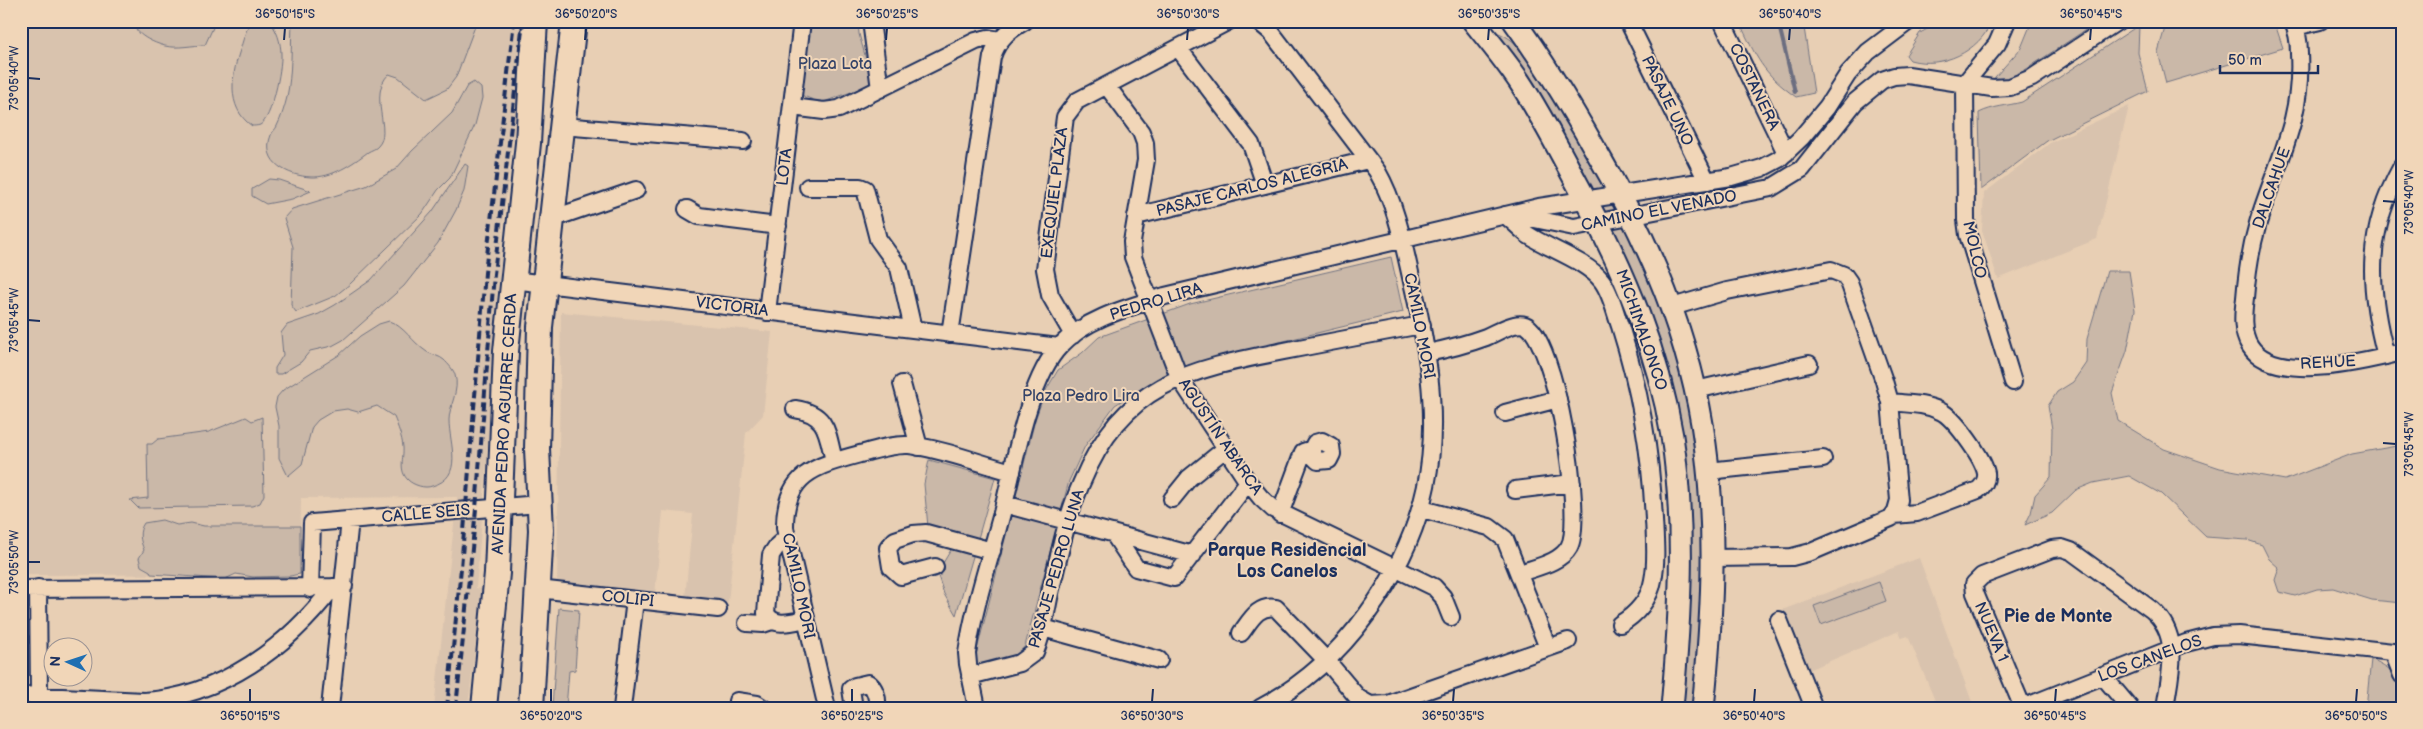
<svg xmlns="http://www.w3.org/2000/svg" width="2423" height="729" viewBox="0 0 2423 729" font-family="'Balsamiq Sans',sans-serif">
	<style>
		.built { fill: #d9c3ae }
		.green { fill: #cab8a8; stroke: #727483 }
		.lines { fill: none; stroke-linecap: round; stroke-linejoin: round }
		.stream { stroke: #6c6e80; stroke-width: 4 }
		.minor-casing { stroke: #1b2f5e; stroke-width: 20 }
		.major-casing { stroke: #1b2f5e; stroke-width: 25 }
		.highway-casing { stroke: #1b2f5e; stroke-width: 28 }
		.minor { stroke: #f1d6b8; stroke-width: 16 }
		.major { stroke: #f1d6b8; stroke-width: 21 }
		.highway { stroke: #f1d6b8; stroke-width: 24 }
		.rail { stroke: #1b2f5e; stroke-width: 4; stroke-dasharray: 8 4; stroke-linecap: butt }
		.ticks { fill: none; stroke: #1b2f5e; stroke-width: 2 }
		.labels { text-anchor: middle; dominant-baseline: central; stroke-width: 4; stroke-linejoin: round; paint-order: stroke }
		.park-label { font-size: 16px; fill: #354469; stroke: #f1d6b8 }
		.street-label { font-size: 16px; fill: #1b2f5e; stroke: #f1d6b8 }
		.neighbourhood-label { font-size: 18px; font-weight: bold; fill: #1b2f5e; stroke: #f1d6b8 }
		.neatline { fill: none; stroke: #1b2f5e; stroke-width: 2 }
		.ticks-label { font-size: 12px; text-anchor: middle; fill: #1b2f5e }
	</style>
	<rect width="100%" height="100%" fill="#e8cfb4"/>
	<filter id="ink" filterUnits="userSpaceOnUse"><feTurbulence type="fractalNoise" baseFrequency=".02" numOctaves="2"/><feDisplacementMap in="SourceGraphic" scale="10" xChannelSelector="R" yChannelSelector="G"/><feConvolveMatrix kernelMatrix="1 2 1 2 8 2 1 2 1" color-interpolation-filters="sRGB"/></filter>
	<g filter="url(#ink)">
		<path class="built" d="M 21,21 L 526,21 L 505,208 L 492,357 L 488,448 L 476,588 L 482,589 L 468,708 L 434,708 L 457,497 L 301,498 L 300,574 L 21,575 Z
			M 2129,106 L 2097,239 L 1998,279 L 1982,230 L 1984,193 L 2050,143 Z
			M 561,312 L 772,332 L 763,415 L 746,433 L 728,602 L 685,598 L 693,514 L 663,511 L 655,595 L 557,587 Z
			M 1919,558 L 1972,702 L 1958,708 L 1938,708 L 1908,636 L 1902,638 L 1899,631 L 1809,670 L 1782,610 Z"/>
		<path class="green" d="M 133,21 L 216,21 L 205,45 C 193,45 177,49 165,46 C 154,43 134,35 133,21 Z
			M 252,21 L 269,21 C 277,29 281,43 281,54 C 282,68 272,119 260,125 C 257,126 254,126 252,126 C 225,107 232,73 241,47 C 244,37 246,29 252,21 Z
			M 292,21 L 477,21 L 456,77 L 447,89 L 426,99 L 398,77 L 389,74 C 367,95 393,131 378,146 C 376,149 371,150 368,152 C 352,164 332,178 311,177 C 289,176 260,163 271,135 C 272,132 276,129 277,126 C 281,118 285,106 287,97 C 292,73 291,46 292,21 Z
			M 808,21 L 858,21 L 859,34 L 873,84 L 821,103 L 801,95 Z
			M 1739,21 L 1803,21 L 1814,93 L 1796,97 C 1762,73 1756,57 1739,21 Z
			M 1992,21 C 1979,52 1942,69 1910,60 L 1906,55 L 1920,33 L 1940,22 Z
			M 2032,21 L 2099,21 L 2016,76 L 1994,85 L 1995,77 L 2021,48 Z
			M 2167,21 L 2274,21 L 2283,48 L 2166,83 L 2158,52 Z
			M 2139,25 L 2138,53 L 2148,91 L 2047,141 L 1981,190 L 1979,113 C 1993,106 2007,106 2022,102 Z
			M 1495,32 C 1516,37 1526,58 1542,72 L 1633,234 L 1680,353 L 1701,480 L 1703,588 L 1693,708 L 1676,708 L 1682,497 L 1610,228 L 1585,173 L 1535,84 Z
			M 474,82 L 481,88 L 482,98 L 475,125 L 467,142 L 450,178 L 438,190 L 422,214 L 350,284 L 335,296 L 296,312 L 291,305 L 293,247 L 284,218 L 292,209 L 366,186 L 396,169 L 412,151 L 452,113 L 467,86 Z
			M 465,164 L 468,166 L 464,191 L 456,210 L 438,243 L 404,286 L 343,340 L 332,346 L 310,351 L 301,362 L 281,374 L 275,374 L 275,368 L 283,355 L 281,333 L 287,325 L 319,314 L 335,305 L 371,280 L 432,212 Z
			M 269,179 L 279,180 L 311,191 L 292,199 L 266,204 L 252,196 L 252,189 Z
			M 1391,257 L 1403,312 L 1202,361 L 1160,377 L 1115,405 L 1085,446 L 1069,481 L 1025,646 C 1016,661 995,664 979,668 L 974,662 L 1035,420 L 1045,392 L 1058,370 L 1082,353 L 1099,337 L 1190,304 Z
			M 2107,271 L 2129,271 L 2135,310 L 2127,351 L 2112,393 L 2118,421 L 2164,449 L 2220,468 L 2285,480 L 2352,454 L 2402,445 L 2402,603 L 2372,600 L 2333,588 L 2317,589 L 2295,596 L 2279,592 L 2275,580 L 2279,568 L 2269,559 L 2262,545 L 2247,540 L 2206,537 L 2161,494 L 2129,476 L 2093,483 L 2076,490 L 2052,513 L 2025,525 L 2031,513 L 2035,495 L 2051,477 L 2052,429 L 2048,406 L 2057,392 L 2073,382 L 2086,363 L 2087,339 Z
			M 389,321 C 404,326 413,343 427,352 C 432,355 440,356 444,360 C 448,364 454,370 455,375 C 460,390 449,406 449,420 C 449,444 465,477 432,486 C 425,489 413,485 408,480 C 398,470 404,458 403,447 C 402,437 398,427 394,417 L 377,406 L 358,412 L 347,409 L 333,411 L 318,420 L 312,427 L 302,464 L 288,476 L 279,458 L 279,426 L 275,407 L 277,397 L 283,390 L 339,355 L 360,336 L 379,324 Z
			M 246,417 L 252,421 L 262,417 L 264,495 L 260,503 L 252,506 L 138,508 L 130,500 L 148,498 L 147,444 L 152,444 L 158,439 L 209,432 Z
			M 929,460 L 995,478 L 977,542 L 928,527 L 924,484 Z
			M 162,520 L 177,525 L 191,523 L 204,526 L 300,526 L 300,574 L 290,576 L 253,577 L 236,574 L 225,579 L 151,574 L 150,571 L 141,566 L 139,558 L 144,550 C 140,540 138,532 144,523 Z
			M 952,548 L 974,553 L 956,615 L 944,594 L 937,573 Z
			M 1879,582 L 1886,601 L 1821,625 L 1814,606 Z
			M 559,608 L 579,610 L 575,670 L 569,671 L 566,708 L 552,708 Z
			M 2371,659 C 2398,671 2402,680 2402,708 L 2366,708 Z"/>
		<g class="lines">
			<path class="stream" d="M 1778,21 L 1795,92"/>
			<defs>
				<path id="minor" d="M 871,21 L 880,89
					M 1258,21 L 1271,32 L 1377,171 C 1397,206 1404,247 1413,286 C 1442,411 1446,506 1367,614 C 1339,653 1303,685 1260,708
					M 1628,21 L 1707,181
					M 1722,21 L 1786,153
					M 2292,21 C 2298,31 2299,43 2299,54 C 2303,121 2276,163 2258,223 C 2251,247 2247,272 2245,298 C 2243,313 2241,332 2250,346 C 2274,384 2366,361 2402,352
					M 2295,27 L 2320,21
					M 1179,49 L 1251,144 L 1265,185
					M 1965,83 L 1966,220 L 1968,235 L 2013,382
					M 1965,83 L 1997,44 L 2007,21
					M 1107,86 L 1141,132 L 1145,143 L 1146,160 L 1132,242 L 1133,257 L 1179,377 L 1248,482 L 1261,498 L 1273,509 L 1434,587 L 1443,597 L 1451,617
					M 792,107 L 824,111 L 839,109 L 976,41 L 988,38 L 1000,40
					M 562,126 L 743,141
					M 808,187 L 860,187 L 865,189 L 878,239 L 899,268 L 913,329
					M 687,209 L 699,216 L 778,226
					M 1505,215 C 1513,221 1520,229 1528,235 C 1549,249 1587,261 1602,281 C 1611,293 1615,312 1620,326 C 1640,389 1651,454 1654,520 C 1655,539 1657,561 1653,580 C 1650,599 1636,615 1620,624
					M 1515,215 L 1574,227 L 1771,188 L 1802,169 L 1855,102 L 1882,80 L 1894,76 L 1908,75 L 1992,88 L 2010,87 L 2032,78 L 2118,21
					M 1136,216 L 1368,160
					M 551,219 L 636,190
					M 513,280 L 1059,347
					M 1672,307 L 1727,291 L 1831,270 L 1844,275 L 1849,282 L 1884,381 L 1890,402 L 1899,500 L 1896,511 L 1891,518 L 1811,552 L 1792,557 L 1713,558
					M 767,312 L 802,21
					M 950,334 L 992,57 C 998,39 1009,30 1025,21
					M 1073,335 L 1050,295 L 1045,269 L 1065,117 L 1077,101 L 1229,21
					M 1427,353 C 1448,349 1467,344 1486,337 C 1495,333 1505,327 1514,325 C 1518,324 1522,324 1525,325 C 1555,336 1585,519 1569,547 C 1560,563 1536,567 1520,573
					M 2386,356 C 2367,285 2366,231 2402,166
					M 902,384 L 919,447
					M 1696,390 L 1809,364
					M 1890,402 C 1906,404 1924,403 1940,411 C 1954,417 1983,458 1986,473 C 1987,481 1983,486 1978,490 L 1917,513 L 1894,515
					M 795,409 C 828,414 827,433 834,461
					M 1505,413 L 1558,399
					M 1708,471 L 1823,459
					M 1515,490 L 1572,483
					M 1172,499 L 1189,478 L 1225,449
					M 1004,504 L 1193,555
					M 1422,509 L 1489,527 L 1505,539 L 1548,648
					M 1280,514 L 1303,452 L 1312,449 L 1315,443 L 1322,441 L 1331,446 L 1332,454 L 1329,460 L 1318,461 L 1313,456 L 1312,449
					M 1113,533 L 1136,568 L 1174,578 L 1248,482
					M 787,537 L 777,546 L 771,555 L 766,613 C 773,628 792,622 805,619
					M 935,567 L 901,576 L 891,567 L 888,548 L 895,540 L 913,534 L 926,533 L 992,551
					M 38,588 L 39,694
					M 21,589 L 333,587
					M 310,589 L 312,523 L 539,504
					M 538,589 L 718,609
					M 1779,620 L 1814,708
					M 747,623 L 763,624 L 772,621
					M 1043,628 L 1159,660
					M 1241,633 C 1250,621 1258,604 1276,608 L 1327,661 L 1358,698 L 1370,705 L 1388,704 L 1568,641
					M 2393,652 L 2402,675
					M 970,676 L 1020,663 L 1035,652 C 1043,633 1046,613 1050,593 C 1059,557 1066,518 1081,484 C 1123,383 1187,370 1284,351 C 1330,342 1376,333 1422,325
					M 2103,676 L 2130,708
					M 21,695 L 144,701 C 221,696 288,647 333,587 L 344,586
					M 737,701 L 757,704 L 763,708
					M 330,708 L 350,520
					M 622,708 L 635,600
					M 827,708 L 785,528 C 784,474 815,466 860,454 C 876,450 892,444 909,445 C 940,448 981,464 1012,472
					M 854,708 L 851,689 L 855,686 L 868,683 C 875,687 879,700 876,708
					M 977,708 L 968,664 L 967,653 C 974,606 990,559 1002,513 C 1014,467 1028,379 1060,346 C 1086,318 1130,307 1165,296 L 1539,207 L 1731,177 L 1762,168 L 1779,159 L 1801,138 L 1827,107 L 1848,74 L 1868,52 L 1909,21
					M 2022,708 L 2186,643 L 2213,636 L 2239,635 L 2402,653
					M 2023,708 L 1975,593 L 1974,584 L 1982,576 L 2052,549 L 2062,548 L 2071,551 L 2152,610 C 2182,636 2170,673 2165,708"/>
				<path id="major" d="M 1473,21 C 1489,41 1505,60 1519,81 C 1544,119 1564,160 1586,200 C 1626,275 1658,352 1672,436 C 1686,526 1680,618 1672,708
					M 1514,21 C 1544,62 1570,105 1595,149 C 1649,242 1691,337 1705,444 C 1717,532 1712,620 1703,708"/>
				<path id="highway" d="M 484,708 L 497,573 L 506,351 L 528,143 L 535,21
					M 531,708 L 541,530 L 537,449 L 540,327 L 574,21"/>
			</defs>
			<use href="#minor" class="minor-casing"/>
			<use href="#major" class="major-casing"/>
			<use href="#highway" class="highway-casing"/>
			<use href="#minor" class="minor"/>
			<use href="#major" class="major"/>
			<use href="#highway" class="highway"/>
			<path class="rail" d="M 447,708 L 461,568 L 485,273 L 514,21
				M 456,708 L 476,509 L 494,274 L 523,21"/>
		</g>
	</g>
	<path class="ticks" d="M 284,40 L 285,28M 585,40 L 586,28M 886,40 L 887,28M 1187,40 L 1188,28M 1488,40 L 1489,28M 1789,40 L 1790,28M 2090,40 L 2091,28M 28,78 L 40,79M 2383,201 L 2396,202M 28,320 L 40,321M 2383,443 L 2396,444M 28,562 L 40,562M 250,702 L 250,689M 551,702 L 551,689M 852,702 L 852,689M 1152,702 L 1153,689M 1453,702 L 1454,689M 1754,702 L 1755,689M 2055,702 L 2056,689M 2356,702 L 2357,689"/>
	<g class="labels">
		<g class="park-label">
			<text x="835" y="64">Plaza Lota</text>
			<text x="1081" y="396">Plaza Pedro Lira</text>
		</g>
		<g class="street-label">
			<text transform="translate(1754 87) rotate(64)">COSTANERA</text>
			<text transform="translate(1667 101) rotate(64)">PASAJE UNO</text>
			<text transform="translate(785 167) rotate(-83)">LOTA</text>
			<text transform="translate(1252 188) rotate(-14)">PASAJE CARLOS ALEGRIA</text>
			<text transform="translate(2272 188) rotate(-71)">DALCAHUE</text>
			<text transform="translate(1055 193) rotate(-83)">EXEQUIEL PLAZA</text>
			<text transform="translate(1659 211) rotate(-11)">CAMINO EL VENADO</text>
			<text transform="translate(1974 250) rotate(77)">MOLCO</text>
			<text transform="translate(1156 302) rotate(-17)">PEDRO LIRA</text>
			<text transform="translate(732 307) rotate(7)">VICTORIA</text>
			<text transform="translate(1419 326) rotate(79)">CAMILO MORI</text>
			<text transform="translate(1641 330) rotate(71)">MICHIMALONCO</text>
			<text transform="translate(2328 363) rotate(-3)">REHUE</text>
			<text transform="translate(505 424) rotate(-87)">AVENIDA PEDRO AGUIRRE CERDA</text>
			<text transform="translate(1220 437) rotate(56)">AGUSTÍN ABARCA</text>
			<text transform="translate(426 514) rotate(-5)">CALLE SEIS</text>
			<text transform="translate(1057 569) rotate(-74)">PASAJE PEDRO LUNA</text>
			<text transform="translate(798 586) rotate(78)">CAMILO MORI</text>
			<text transform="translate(628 599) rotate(6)">COLIPI</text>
			<text transform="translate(1991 632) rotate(67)">NUEVA 1</text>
			<text transform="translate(2150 659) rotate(-20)">LOS CANELOS</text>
		</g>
		<g class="neighbourhood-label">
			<text x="1287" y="550">Parque Residencial<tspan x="1287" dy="21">Los Canelos</tspan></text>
			<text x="2058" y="616">Pie de Monte</text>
		</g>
	</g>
	<rect width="2423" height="729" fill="none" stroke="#f1d6b8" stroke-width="55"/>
	<g transform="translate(68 662) rotate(273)"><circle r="24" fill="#f1d6b8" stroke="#9b9394"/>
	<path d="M0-4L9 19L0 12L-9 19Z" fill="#1f6fb2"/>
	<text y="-8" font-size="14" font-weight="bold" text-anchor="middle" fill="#1b2f5e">N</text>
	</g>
	<path d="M2220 65v8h98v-8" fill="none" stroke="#1b2f5e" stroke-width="2.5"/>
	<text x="2228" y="65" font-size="15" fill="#1b2f5e" stroke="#f1d6b8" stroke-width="4" paint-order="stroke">50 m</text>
	<rect x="28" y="28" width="2368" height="674" class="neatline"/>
	<g class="ticks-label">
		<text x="285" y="18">36°50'15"S</text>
		<text x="586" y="18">36°50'20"S</text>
		<text x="887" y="18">36°50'25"S</text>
		<text x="1188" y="18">36°50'30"S</text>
		<text x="1489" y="18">36°50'35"S</text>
		<text x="1790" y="18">36°50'40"S</text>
		<text x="2091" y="18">36°50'45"S</text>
		<text transform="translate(14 78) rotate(-90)" y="4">73°05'40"W</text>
		<text transform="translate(2409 202) rotate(-90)" y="4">73°05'40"W</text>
		<text transform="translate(14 320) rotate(-90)" y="4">73°05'45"W</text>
		<text transform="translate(2409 444) rotate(-90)" y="4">73°05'45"W</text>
		<text transform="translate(14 562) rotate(-90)" y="4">73°05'50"W</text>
		<text x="250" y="720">36°50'15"S</text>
		<text x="551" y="720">36°50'20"S</text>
		<text x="852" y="720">36°50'25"S</text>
		<text x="1152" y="720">36°50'30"S</text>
		<text x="1453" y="720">36°50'35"S</text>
		<text x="1754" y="720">36°50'40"S</text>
		<text x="2055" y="720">36°50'45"S</text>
		<text x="2356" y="720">36°50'50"S</text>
	</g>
</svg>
